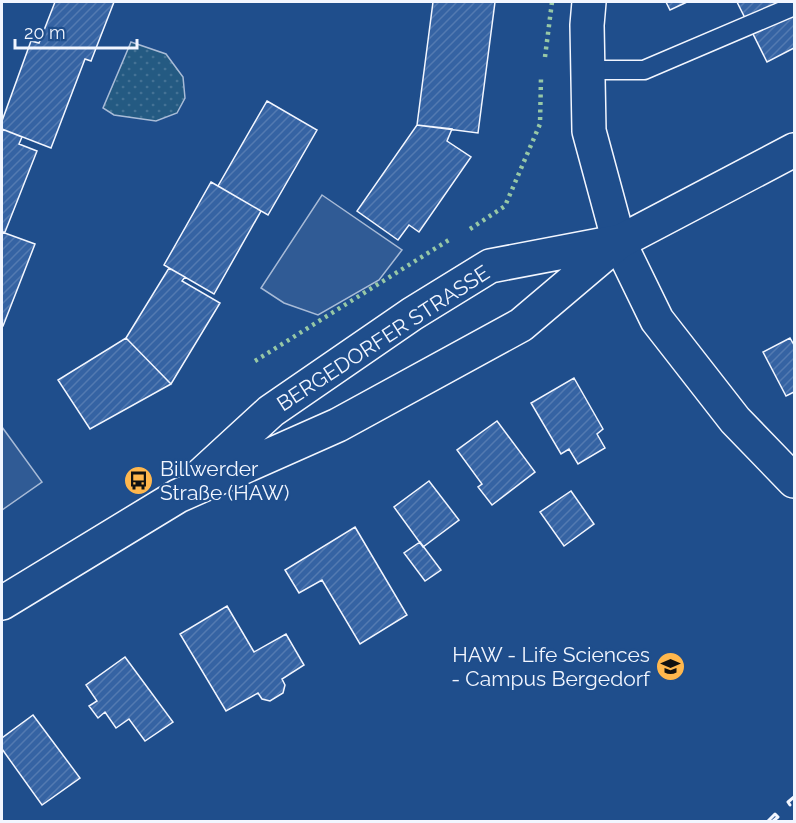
<svg xmlns="http://www.w3.org/2000/svg" width="796" height="823" viewBox="0 0 796 823" font-family="Raleway,sans-serif">
	<style>
		.park { fill: url(#park-dots); stroke: #a8bbd7; stroke-width: 1.5 }
		.parking { fill: #305b95; stroke: #a8bbd7; stroke-width: 1.5 }
		.building { fill: url(#building-hatch); stroke: #f2f6ff; stroke-width: 1.5 }
		.lines { fill: none; stroke-linecap: round; stroke-linejoin: round }
		.service-casing { stroke: #f2f6ff; stroke-width: 21 }
		.minor-casing { stroke: #f2f6ff; stroke-width: 36 }
		.primary-casing { stroke: #f2f6ff; stroke-width: 36 }
		.service { stroke: #1f4e8c; stroke-width: 18 }
		.minor { stroke: #1f4e8c; stroke-width: 33 }
		.primary { stroke: #1f4e8c; stroke-width: 33 }
		.hedge { stroke: #97c8a6; stroke-width: 4.5; stroke-dasharray: 3 4.5; stroke-linecap: butt }
		.wall { stroke: #f2f6ff; stroke-width: 3 }
		.labels { text-anchor: middle; dominant-baseline: central; stroke-width: 4.5; stroke-linejoin: round; paint-order: stroke }
		.street-label { font-size: 21px; fill: #f2f6ff; stroke: #1f4e8c }
		.poi-label { font-size: 21px; fill: #f2f6ff; stroke: #1f4e8c; text-anchor: start }
	</style>
	<defs>
		<pattern id="park-dots" width="8" height="8" patternUnits="userSpaceOnUse" patternTransform="scale(1.5)"><rect width="8" height="8" fill="#245a82"/><path d="M2 2h.1M6 6h.1" fill="none" stroke="#447295" stroke-width="1.8" stroke-linecap="round"/></pattern>
		<pattern id="building-hatch" width="6" height="6" patternUnits="userSpaceOnUse" patternTransform="scale(1.5)"><rect width="6" height="6" fill="#3563a3"/><path d="M-1 1l2-2M0 6l6-6M5 7l2-2" fill="none" stroke="#537ab1"/></pattern>
	</defs>
	<rect width="100%" height="100%" fill="#1f4e8c"/>
	<path class="park" d="M 131,42 L 166,54 L 183,77 L 185,98 L 177,113 L 156,121 L 114,115 L 103,108 Z"/>
	<path class="parking" d="M 322,195 L 402,250 L 379,280 L 318,315 L 284,303 L 261,288 Z
		M 2,427 L 42,482 L 2,510 Z"/>
	<path class="building" d="M 55,2 L 114,2 L 91,61 L 85,59 L 51,148 L 2,129 L 2,121 L 31,41 L 39,43 Z
		M 433,2 L 495,2 L 478,133 L 417,125 Z
		M 666,2 L 687,2 L 670,10 Z
		M 737,2 L 794,2 L 794,48 L 767,62 Z
		M 267,101 L 317,130 L 268,215 L 218,186 Z
		M 417,125 L 452,129 L 447,141 L 471,157 L 419,232 L 409,225 L 398,240 L 357,211 Z
		M 2,129 L 22,137 L 19,144 L 37,151 L 5,232 L 2,232 Z
		M 211,182 L 261,211 L 214,294 L 164,265 Z
		M 2,232 L 35,244 L 3,326 L 2,326 Z
		M 169,268 L 185,277 L 182,281 L 220,303 L 171,384 L 126,338 Z
		M 126,338 L 171,384 L 90,429 L 58,380 Z
		M 790,338 L 794,345 L 794,392 L 786,396 L 763,352 Z
		M 574,378 L 603,429 L 597,434 L 605,448 L 578,464 L 569,449 L 561,454 L 531,403 Z
		M 497,421 L 535,472 L 492,505 L 478,487 L 482,484 L 457,450 Z
		M 429,481 L 459,520 L 423,547 L 394,507 Z
		M 571,491 L 594,524 L 564,546 L 540,512 Z
		M 355,527 L 407,615 L 360,644 L 322,580 L 299,593 L 285,570 Z
		M 420,542 L 441,570 L 425,581 L 404,553 Z
		M 227,606 L 254,652 L 286,634 L 304,665 L 282,679 L 285,685 L 283,693 L 270,701 L 262,699 L 258,693 L 226,711 L 180,634 Z
		M 125,657 L 173,722 L 145,741 L 129,719 L 116,728 L 105,712 L 98,718 L 89,706 L 97,701 L 86,685 Z
		M 33,715 L 80,778 L 42,805 L 2,749 L 2,738 Z"/>
	<g class="lines">
		<defs>
			<path id="service" d="M 588,70 L 644,70 L 794,6"/>
			<path id="minor" d="M 589,2 L 587,25 L 589,131 L 619,242 L 657,320 L 735,420 L 794,481"/>
			<path id="primary" d="M 199,477 L 271,411 L 412,314 L 490,266 L 616,242
				M 2,603 L 178,496 L 338,425 L 521,325 L 619,242 L 794,150"/>
		</defs>
		<use href="#service" class="service-casing"/>
		<use href="#minor" class="minor-casing"/>
		<use href="#primary" class="primary-casing"/>
		<use href="#service" class="service"/>
		<use href="#minor" class="minor"/>
		<use href="#primary" class="primary"/>
		<path class="hedge" d="M 545,57 L 552,2
			M 470,229 L 505,206 L 540,124 L 541,78
			M 255,361 L 452,238"/>
		<path class="wall" d="M 790,805 L 788,802 L 794,797
			M 767,822 L 775,814 L 778,817 L 772,822"/>
	</g>
	<defs>
		<symbol id="bus-disc" viewBox="-11 -11 22 22"><circle r="9.5" fill="#ffb74d" stroke="#1f4e8c"/><path d="M-5-6H5V4H4V6H2V4H-2V6H-4V4H-5ZM-3.5-4V0h7V-4ZM-3.5 1.2v1.5H-2V1.2ZM2 1.2v1.5H3.5V1.2Z" fill="#111"/></symbol>
		<symbol id="university-disc" viewBox="-11 -11 22 22"><circle r="9.5" fill="#ffb74d" stroke="#1f4e8c"/><path d="M0-5L7-2L0 1L-7-2ZM-4 1L0 2.5L4 1V4Q0 6-4 4Z" fill="#111"/></symbol>
	</defs>
	<g fill-rule="evenodd">
		<use href="#bus-disc" x="122" y="464" width="33" height="33"/>
		<use href="#university-disc" x="654" y="650" width="33" height="33"/>
	</g>
	<g class="labels">
		<g class="street-label">
			<text transform="translate(383 338) rotate(-33)">BERGEDORFER STRASSE</text>
		</g>
		<g class="poi-label">
			<text x="160" y="468">Billwerder<tspan x="160" dy="24">Straße (HAW)</tspan></text>
			<text x="650" y="654" text-anchor="end">HAW - Life Sciences<tspan x="650" dy="24">- Campus Bergedorf</tspan></text>
		</g>
	</g>
	<rect width="796" height="823" fill="none" stroke="#f2f6ff" stroke-width="6"/>
	<path d="M15 39v9h122v-9" fill="none" stroke="#f2f6ff" stroke-width="3"/>
	<text x="24" y="39" font-size="18" fill="#f2f6ff" stroke="#1f4e8c" stroke-width="4.5" paint-order="stroke">20 m</text>
</svg>
